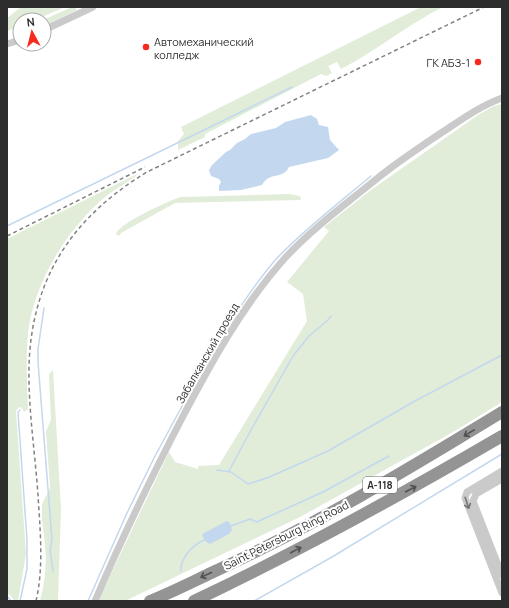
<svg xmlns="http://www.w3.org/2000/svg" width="509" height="608" viewBox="0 0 509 608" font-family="Manrope,sans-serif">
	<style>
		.green { fill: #e1ecd9 }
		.water { fill: #c3d8ee }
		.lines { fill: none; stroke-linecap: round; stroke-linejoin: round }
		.stream { stroke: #c3d8ee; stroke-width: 1.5 }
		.street { stroke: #cacaca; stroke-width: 7 }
		.highway { stroke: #949494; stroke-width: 12 }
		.rail { stroke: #828282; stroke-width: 1.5; stroke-dasharray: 4 3; stroke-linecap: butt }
		.oneway { stroke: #515151 }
		.oneway2 { stroke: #747474 }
		.poi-dot { fill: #f62b1e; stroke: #fff; stroke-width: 1.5 }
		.labels { text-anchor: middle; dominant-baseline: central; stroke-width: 4; stroke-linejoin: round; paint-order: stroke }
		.shield { fill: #fff; stroke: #6c6c6c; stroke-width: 1 }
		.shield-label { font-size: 10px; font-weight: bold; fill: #2d2d2d }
		.poi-label { font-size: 11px; fill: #2d2d2d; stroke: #fff; text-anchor: start }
		.street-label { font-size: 11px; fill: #2d2d2d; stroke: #fff }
	</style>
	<rect width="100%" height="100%" fill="#fff"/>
	<path class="green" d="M 21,7 L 65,7 L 35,20 L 20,20 L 20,26 L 7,31 L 7,18 Z
		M 72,7 L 75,7 L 77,10 L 44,26 L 43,20 Z
		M 421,7 C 428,10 435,7 443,7 C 407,25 376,51 341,69 L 337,62 L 328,66 L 332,73 L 326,76 L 321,74 L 205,134 L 205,137 L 178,150 L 178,141 L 184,134 L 181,127 Z
		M 502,104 L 502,402 L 453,432 L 300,517 L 125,601 L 98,601 L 169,452 L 175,462 L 198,469 L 198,466 L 219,465 L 307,321 L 303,294 L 287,282 L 329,231 L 324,227 L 371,190 L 478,115 L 494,106 Z
		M 137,174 L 136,176 C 126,183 115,189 105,197 C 72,225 45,266 33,308 C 24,336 27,379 28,409 L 24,412 L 22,408 L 19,407 L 16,411 L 26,554 L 18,601 L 15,601 L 7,592 L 7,239 Z
		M 289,194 L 300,196 L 301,200 L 175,203 L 121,233 L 119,236 L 116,234 C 118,224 170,200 181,197 Z
		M 53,370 L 61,509 L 58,601 L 40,601 C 45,582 47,565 45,545 C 44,533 41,520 42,507 C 42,499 49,495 50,487 L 46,431 L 51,420 L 49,377 L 49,374 Z"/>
	<path class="water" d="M 311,115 L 317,119 L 319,125 L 328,127 L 330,140 L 339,150 L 328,158 L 289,167 C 283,180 270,171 262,185 L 241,190 L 219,191 L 219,186 L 221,182 L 219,179 L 211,176 L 209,170 L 212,165 L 226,152 L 230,150 L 237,143 L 245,139 L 251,134 L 276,128 L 285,122 Z
		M 227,521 L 230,523 L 232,530 L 229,534 L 210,544 L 205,541 L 202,535 L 204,533 Z"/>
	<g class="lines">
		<path class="stream" d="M 7,226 L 292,87
			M 44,308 L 38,349 L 38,362 L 52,540 L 50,550 L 53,571
			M 229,323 C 245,301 260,276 279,256 C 307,227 340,202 371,176
			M 20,410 L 18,412 L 27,540 L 27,569 L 20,601
			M 217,470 L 231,472 L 248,484 L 267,478 L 328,451 L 415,401 L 502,355
			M 229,471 L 251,430 L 293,356 L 309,336 L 328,320 L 331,316
			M 231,526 L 250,519 L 257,522 L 261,520 L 323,492 L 389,456
			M 181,571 C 180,558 193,545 204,540
			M 7,596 L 11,601
			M 88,601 L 127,513 L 154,458 L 221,334
			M 254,601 L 332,557 L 502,454"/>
		<path class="street" d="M 44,30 L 93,7
			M 7,44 L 20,40
			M 502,471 L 467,492 L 465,498 L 502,593
			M 502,479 L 476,494 L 473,501 L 502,575
			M 95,601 C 121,540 150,480 181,420 C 211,363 242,306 285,258 C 313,228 347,203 379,177 C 399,161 420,147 441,133 C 461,120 480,106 502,98"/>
		<path class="highway" d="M 150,601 C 170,593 190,583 211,573 C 312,527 407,470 502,412
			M 194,601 C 299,551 401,495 502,436"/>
		<path class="rail" d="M 7,236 L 145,167
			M 36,601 C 44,567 40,529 38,495 C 35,452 28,408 29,365 C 32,277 73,217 147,172 L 484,7"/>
	</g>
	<defs><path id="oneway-shaft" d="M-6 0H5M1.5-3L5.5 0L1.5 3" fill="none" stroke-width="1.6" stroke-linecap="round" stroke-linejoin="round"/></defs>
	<g class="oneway">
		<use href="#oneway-shaft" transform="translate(469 433) rotate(149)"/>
		<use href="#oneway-shaft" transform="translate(411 489) rotate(-28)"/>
		<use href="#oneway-shaft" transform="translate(296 550) rotate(-28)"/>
		<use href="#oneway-shaft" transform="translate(206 575) rotate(155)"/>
	</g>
	<use class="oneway2" href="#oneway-shaft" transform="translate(467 503) rotate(72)"/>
	<g class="poi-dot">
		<circle cx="146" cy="47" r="4"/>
		<circle cx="478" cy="62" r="4"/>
	</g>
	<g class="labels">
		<rect class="shield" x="363" y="477" width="34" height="16" rx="3"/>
		<g class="shield-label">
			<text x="380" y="485">А-118</text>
		</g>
		<g class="poi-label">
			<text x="154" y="41">Автомеханический<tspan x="154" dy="13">колледж</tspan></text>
			<text x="470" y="62" text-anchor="end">ГК АБЗ-1</text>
		</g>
		<g class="street-label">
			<text transform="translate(207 353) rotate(-60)">Забалканский проезд</text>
			<text transform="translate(286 535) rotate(-27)">Saint Petersburg Ring Road</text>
		</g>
	</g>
	<rect width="509" height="608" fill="none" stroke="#2d2d2d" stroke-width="16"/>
	<g transform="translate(32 32) rotate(353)"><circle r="19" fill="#ffffff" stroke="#ababab"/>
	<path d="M0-3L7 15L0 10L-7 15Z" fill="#f62b1e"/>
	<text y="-6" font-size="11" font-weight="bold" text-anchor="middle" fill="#2d2d2d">N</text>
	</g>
</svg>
